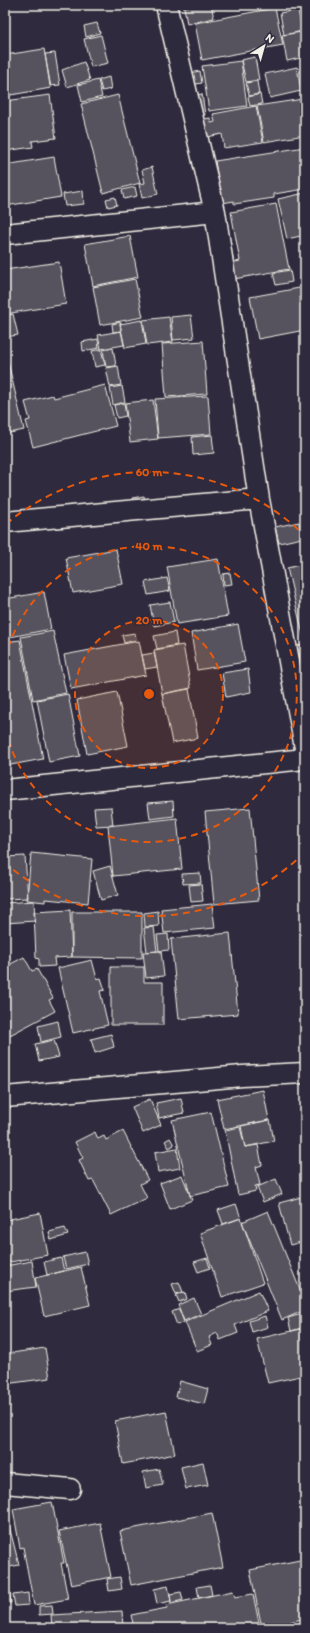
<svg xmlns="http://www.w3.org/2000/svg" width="310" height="1633" viewBox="0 0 310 1633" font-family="Itim,sans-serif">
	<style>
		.building { fill: #56525f; stroke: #f4f1e8 }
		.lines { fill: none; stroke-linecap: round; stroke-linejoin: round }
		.street-casing { stroke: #f4f1e8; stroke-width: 23 }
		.street { stroke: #2f2a3d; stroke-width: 20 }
		.ring { fill: none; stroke: #e8590c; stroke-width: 2; stroke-dasharray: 7 5 }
		.centre { fill: #e8590c; stroke: #2f2a3d; stroke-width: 2 }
		.ring-label { font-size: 12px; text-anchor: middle; font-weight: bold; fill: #e8590c; stroke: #2f2a3d; stroke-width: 3; stroke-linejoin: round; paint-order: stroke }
	</style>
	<rect width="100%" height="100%" fill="#2f2a3d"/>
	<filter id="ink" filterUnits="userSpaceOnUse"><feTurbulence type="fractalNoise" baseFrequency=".025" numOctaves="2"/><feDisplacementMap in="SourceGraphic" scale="8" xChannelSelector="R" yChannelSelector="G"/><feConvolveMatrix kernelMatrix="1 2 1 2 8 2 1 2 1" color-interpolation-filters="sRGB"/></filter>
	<g filter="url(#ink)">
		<path class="building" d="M 195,5 L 211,5 L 214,18 L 187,24 L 184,7 Z
			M 252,5 L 272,5 L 253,9 Z
			M 5,6 L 8,24 L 5,25 Z
			M 275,8 L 283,45 L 202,60 L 195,23 Z
			M 298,10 L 302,31 L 284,35 L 280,13 Z
			M 97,23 L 100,33 L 86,37 L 84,26 Z
			M 302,32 L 305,47 L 305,57 L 287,61 L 282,35 Z
			M 101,35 L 108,63 L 91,67 L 84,39 Z
			M 44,49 L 51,88 L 5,96 L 5,55 Z
			M 55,53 L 60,85 L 50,86 L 45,54 Z
			M 255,57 L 259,80 L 246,82 L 241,60 Z
			M 241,61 L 247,106 L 209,111 L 202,66 Z
			M 84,62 L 90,80 L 67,87 L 62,70 Z
			M 297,67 L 301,91 L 270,98 L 265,74 Z
			M 200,71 L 202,83 L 191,85 L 189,73 Z
			M 109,77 L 111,89 L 102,91 L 99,80 Z
			M 98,80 L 102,97 L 82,102 L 78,85 Z
			M 257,81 L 259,94 L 249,96 L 246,83 Z
			M 202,94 L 205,115 L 194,117 L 191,96 Z
			M 260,94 L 262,104 L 250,106 L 248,97 Z
			M 50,95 L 56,138 L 32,141 L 33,147 L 5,151 L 5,101 Z
			M 118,95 L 140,183 L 103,193 L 81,104 Z
			M 303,99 L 305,107 L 305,135 L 264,142 L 257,106 Z
			M 256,106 L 263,142 L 224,148 L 222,134 L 202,138 L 199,120 L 210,118 L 211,123 L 215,122 L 213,114 Z
			M 305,147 L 305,189 L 274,194 L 274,198 L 234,204 L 234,201 L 222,203 L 215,161 Z
			M 54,157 L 61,197 L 5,206 L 5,165 Z
			M 152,167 L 158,194 L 142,198 L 139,184 L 145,183 L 142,170 Z
			M 135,187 L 137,196 L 124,199 L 122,190 Z
			M 83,191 L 84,204 L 65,206 L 63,194 Z
			M 305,193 L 305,235 L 287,239 L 278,199 Z
			M 115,197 L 117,205 L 108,207 L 106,199 Z
			M 276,204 L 289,269 L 234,279 L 231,263 L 240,261 L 231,212 Z
			M 130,236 L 138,277 L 93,286 L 85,244 Z
			M 301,242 L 305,242 L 305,260 Z
			M 59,262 L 66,304 L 5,314 L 5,270 Z
			M 290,270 L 292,282 L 276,285 L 273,273 Z
			M 135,279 L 143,317 L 100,325 L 93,287 Z
			M 305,287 L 305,330 L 258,339 L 250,297 Z
			M 13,314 L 18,335 L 6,337 L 5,316 Z
			M 191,315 L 194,338 L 173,340 L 171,317 Z
			M 169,317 L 173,342 L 147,345 L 143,320 Z
			M 142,320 L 146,344 L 125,348 L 120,324 Z
			M 120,322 L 121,331 L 113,332 L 112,324 Z
			M 121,331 L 124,345 L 101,349 L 98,335 Z
			M 98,339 L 99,348 L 83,351 L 82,342 Z
			M 203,341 L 207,394 L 166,397 L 162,344 Z
			M 5,342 L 8,358 L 5,358 Z
			M 113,348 L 116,366 L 106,367 L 103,350 Z
			M 101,349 L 105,365 L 95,367 L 92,351 Z
			M 8,362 L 24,430 L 5,434 L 5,363 Z
			M 118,366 L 121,385 L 110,387 L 106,368 Z
			M 105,385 L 116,426 L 33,447 L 26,421 L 30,420 L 25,402 L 53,395 L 54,398 Z
			M 122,386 L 125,402 L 113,405 L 110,388 Z
			M 208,396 L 211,434 L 158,438 L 155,399 Z
			M 153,400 L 158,439 L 130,442 L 125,403 Z
			M 124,403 L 126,416 L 117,418 L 114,405 Z
			M 212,435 L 214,453 L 193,455 L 192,437 Z
			M 144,496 L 145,502 L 133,504 L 132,498 Z
			M 299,522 L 302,538 L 279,543 L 275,527 Z
			M 116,549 L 123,584 L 73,593 L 66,558 Z
			M 218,559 L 228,616 L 177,624 L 167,567 Z
			M 305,564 L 305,643 L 287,568 Z
			M 230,573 L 232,584 L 224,585 L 223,574 Z
			M 167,578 L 170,591 L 148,595 L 145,582 Z
			M 44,592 L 51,629 L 5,638 L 5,599 Z
			M 170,602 L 174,622 L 154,626 L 150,605 Z
			M 238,624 L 245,662 L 197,670 L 191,633 Z
			M 53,631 L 66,693 L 33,700 L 21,637 Z
			M 175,632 L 177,645 L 157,649 L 154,636 Z
			M 135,633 L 136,640 L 124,643 L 122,635 Z
			M 20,640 L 43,759 L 5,766 L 5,642 Z
			M 139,641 L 146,675 L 71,689 L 64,655 Z
			M 305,644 L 305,666 L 303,666 L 297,646 Z
			M 183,645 L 191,688 L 162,694 L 154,650 Z
			M 154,653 L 157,667 L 145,669 L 142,655 Z
			M 248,669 L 251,692 L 226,697 L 222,673 Z
			M 189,689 L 198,738 L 172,743 L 162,694 Z
			M 117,692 L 128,746 L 87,754 L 77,700 Z
			M 68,694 L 80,756 L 49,762 L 37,700 Z
			M 173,801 L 174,816 L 150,819 L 148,803 Z
			M 111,807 L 113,825 L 96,826 L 94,808 Z
			M 250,808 L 259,900 L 214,904 L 205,812 Z
			M 177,818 L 182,869 L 113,876 L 108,826 Z
			M 31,853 L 92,859 L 88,903 L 45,899 L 45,902 L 27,900 Z
			M 25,856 L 28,898 L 5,899 L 5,857 Z
			M 110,866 L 118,895 L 101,900 L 93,871 Z
			M 200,873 L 201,883 L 183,884 L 182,874 Z
			M 201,884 L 203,901 L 191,902 L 189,885 Z
			M 34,901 L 35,921 L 5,923 L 5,903 Z
			M 212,904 L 215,928 L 164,933 L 161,909 Z
			M 70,910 L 72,957 L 54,958 L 55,966 L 39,967 L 39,959 L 36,958 L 34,912 Z
			M 158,911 L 159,926 L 145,927 L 144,913 Z
			M 72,912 L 142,912 L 142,958 L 72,957 Z
			M 154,927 L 157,951 L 147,952 L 144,928 Z
			M 230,933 L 238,1014 L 179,1019 L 171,939 Z
			M 168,934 L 169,950 L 159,951 L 157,935 Z
			M 161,951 L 164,976 L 146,978 L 143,952 Z
			M 24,957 L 32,971 L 37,969 L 53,998 L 49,1000 L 55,1011 L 10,1035 L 5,1026 L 5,967 Z
			M 92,960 L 97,979 L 101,978 L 105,990 L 100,991 L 108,1025 L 73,1033 L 58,968 Z
			M 111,967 L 144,967 L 144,982 L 163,982 L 163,1025 L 111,1025 Z
			M 58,1021 L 61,1037 L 41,1042 L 38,1026 Z
			M 111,1034 L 114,1047 L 95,1053 L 91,1039 Z
			M 54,1040 L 59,1057 L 39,1061 L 35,1044 Z
			M 263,1090 L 269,1120 L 224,1129 L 217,1099 Z
			M 181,1098 L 184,1113 L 159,1118 L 156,1103 Z
			M 150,1099 L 161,1125 L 143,1133 L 132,1107 Z
			M 211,1112 L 229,1187 L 190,1196 L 172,1120 Z
			M 270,1120 L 274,1141 L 245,1147 L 241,1126 Z
			M 240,1127 L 245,1147 L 258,1145 L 262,1165 L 256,1167 L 260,1185 L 255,1186 L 256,1191 L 238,1195 L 225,1130 Z
			M 123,1131 L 148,1180 L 140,1184 L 147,1198 L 111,1215 L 93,1180 L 89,1181 L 79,1160 L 83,1158 L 75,1142 L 95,1132 L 98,1139 L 104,1136 L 106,1140 Z
			M 170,1138 L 174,1145 L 169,1148 L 165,1141 Z
			M 177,1148 L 180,1168 L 158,1172 L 155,1152 Z
			M 182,1175 L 192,1200 L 170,1209 L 160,1183 Z
			M 276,1179 L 282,1194 L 263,1202 L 257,1187 Z
			M 305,1196 L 305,1241 L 290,1245 L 279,1203 Z
			M 236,1204 L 241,1218 L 223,1224 L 218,1210 Z
			M 268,1211 L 305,1302 L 305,1310 L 282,1320 L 242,1222 Z
			M 40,1213 L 48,1255 L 5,1263 L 5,1220 Z
			M 241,1218 L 263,1283 L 222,1297 L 200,1233 Z
			M 65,1228 L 68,1235 L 51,1240 L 49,1232 Z
			M 85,1252 L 88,1264 L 66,1269 L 63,1257 Z
			M 61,1258 L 64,1271 L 47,1275 L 44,1262 Z
			M 207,1258 L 210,1268 L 198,1272 L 194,1262 Z
			M 32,1261 L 36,1287 L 5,1291 L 5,1266 Z
			M 81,1267 L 90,1305 L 44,1316 L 35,1278 Z
			M 179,1282 L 183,1292 L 176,1294 L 172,1284 Z
			M 259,1291 L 268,1311 L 235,1325 L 238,1333 L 220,1340 L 217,1333 L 209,1337 L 212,1345 L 197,1351 L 185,1322 Z
			M 185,1292 L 187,1299 L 179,1302 L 176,1295 Z
			M 194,1298 L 201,1314 L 184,1321 L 178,1305 Z
			M 179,1309 L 184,1322 L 177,1325 L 172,1312 Z
			M 305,1313 L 305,1327 L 291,1331 L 288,1318 Z
			M 265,1316 L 268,1327 L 252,1332 L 249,1321 Z
			M 305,1328 L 305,1375 L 268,1383 L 257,1339 Z
			M 45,1348 L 50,1378 L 5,1384 L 5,1354 Z
			M 180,1381 L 208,1389 L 204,1404 L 176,1397 Z
			M 166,1411 L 175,1454 L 123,1464 L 115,1421 Z
			M 203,1462 L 208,1485 L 186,1489 L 181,1467 Z
			M 159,1469 L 163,1485 L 146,1488 L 143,1472 Z
			M 52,1502 L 64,1563 L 61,1563 L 68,1599 L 34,1605 L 23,1547 L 20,1548 L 13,1509 Z
			M 5,1510 L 19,1565 L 5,1568 Z
			M 212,1513 L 223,1567 L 131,1585 L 120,1531 Z
			M 100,1523 L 111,1577 L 71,1585 L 59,1531 Z
			M 305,1559 L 305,1618 L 290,1622 L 291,1626 L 283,1628 L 262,1628 L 250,1570 Z
			M 120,1577 L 122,1589 L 109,1591 L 107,1579 Z
			M 8,1578 L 11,1603 L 5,1604 L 5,1579 Z
			M 210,1585 L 212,1595 L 199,1598 L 197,1587 Z
			M 168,1586 L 171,1601 L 157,1604 L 154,1589 Z
			M 233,1591 L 235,1597 L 253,1594 L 260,1628 L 134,1628 L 131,1615 L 167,1608 L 166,1605 Z
			M 181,1592 L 183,1600 L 171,1603 L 170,1594 Z
			M 28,1593 L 29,1605 L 15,1606 L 13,1595 Z
			M 52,1605 L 53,1614 L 39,1615 L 39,1606 Z
			M 122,1611 L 123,1628 L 52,1628 L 51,1615 Z"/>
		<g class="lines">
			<defs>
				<path id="street" d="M 166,5 L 215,212 L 259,499 L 305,748
					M 5,234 L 215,212
					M 5,522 L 259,499
					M 5,790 L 305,759
					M 5,1097 L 242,1076 L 305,1073
					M 5,1483 L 70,1489"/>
			</defs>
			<use href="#street" class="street-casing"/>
			<use href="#street" class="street"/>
		</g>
	</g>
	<circle cx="149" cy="694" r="74" fill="#e8590c" fill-opacity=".12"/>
	<g class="ring">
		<circle cx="149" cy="694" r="74"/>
		<path d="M5 659A148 148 0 1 1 5 729"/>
		<path d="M305 852A222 222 0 0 1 6 864M6 524A222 222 0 0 1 305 536"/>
	</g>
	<circle cx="149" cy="694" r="6" class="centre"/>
	<g class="ring-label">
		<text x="149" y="476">60 m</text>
		<text x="149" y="550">40 m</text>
		<text x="149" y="624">20 m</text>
	</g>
	<rect width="310" height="1633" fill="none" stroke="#2f2a3d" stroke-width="20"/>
	<rect x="10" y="10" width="290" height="1613" fill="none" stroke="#f4f1e8" stroke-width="1.5" filter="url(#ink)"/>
	<g transform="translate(264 46) rotate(37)" stroke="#2f2a3d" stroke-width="3" paint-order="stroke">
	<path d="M0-3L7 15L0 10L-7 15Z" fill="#f4f1e8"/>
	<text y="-6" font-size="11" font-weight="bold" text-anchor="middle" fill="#f4f1e8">N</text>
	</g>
</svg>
